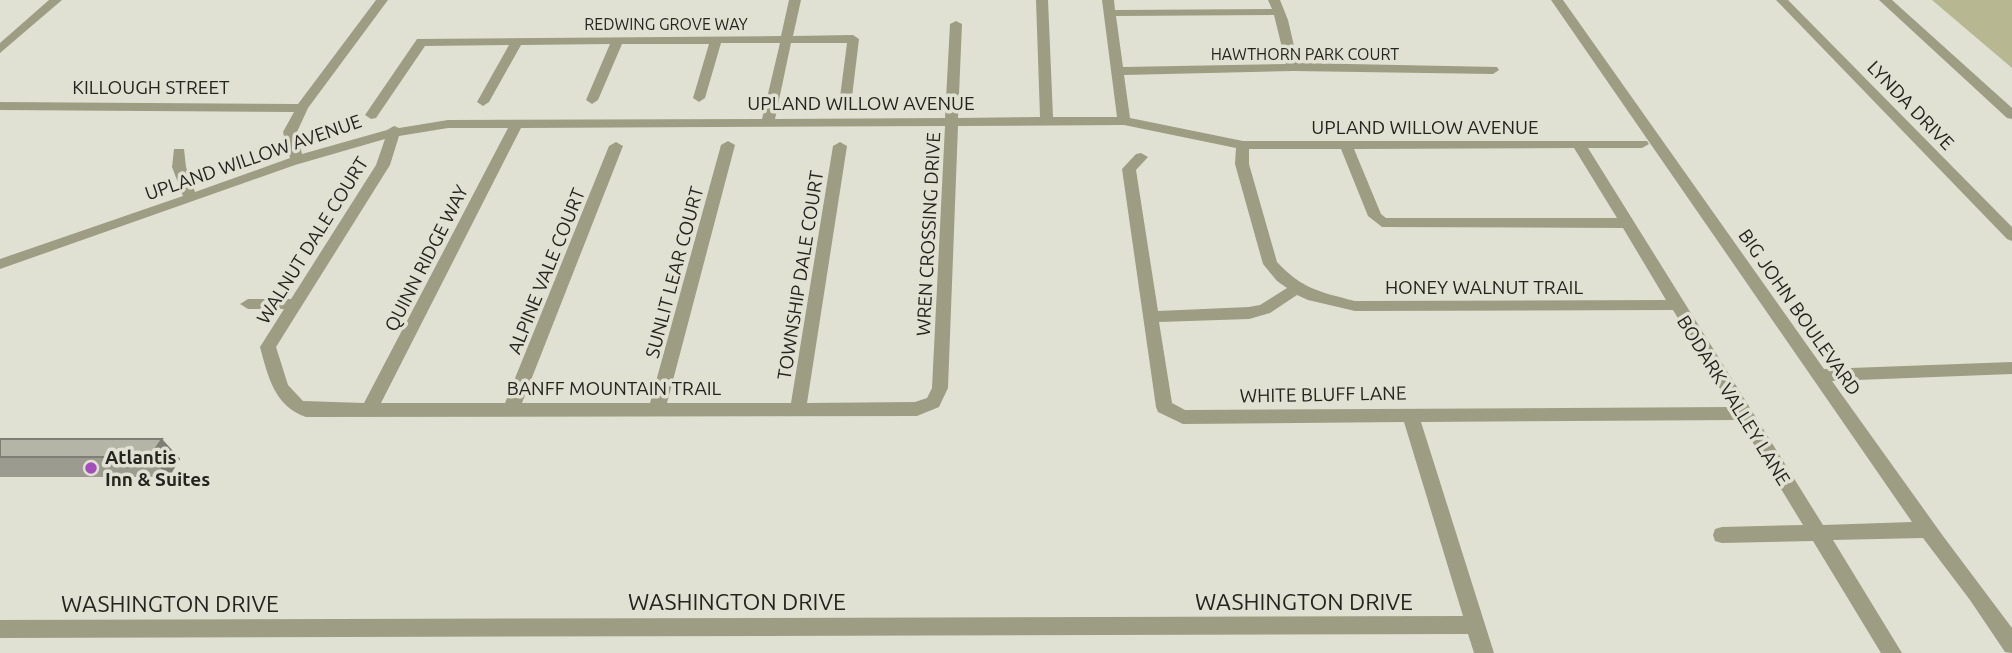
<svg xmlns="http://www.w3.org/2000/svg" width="2012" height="653" viewBox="0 0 2012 653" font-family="Ubuntu,sans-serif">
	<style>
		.green { fill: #b7b891 }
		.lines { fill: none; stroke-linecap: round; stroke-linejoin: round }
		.minor { fill: #9d9d83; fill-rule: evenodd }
		.wall { fill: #9b9b90 }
		.shaded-wall { fill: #7e7e75 }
		.building { fill: #b4b4a7; stroke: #7e7e75; stroke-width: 2 }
		.poi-dot { fill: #a44ebc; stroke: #e1e1d3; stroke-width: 2.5 }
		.labels { text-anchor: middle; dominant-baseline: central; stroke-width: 7; stroke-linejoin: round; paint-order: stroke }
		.far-street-label { font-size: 16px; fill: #252520; stroke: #e1e1d3 }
		.street-label { font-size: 19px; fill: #252520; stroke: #e1e1d3 }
		.poi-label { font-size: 19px; font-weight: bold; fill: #252520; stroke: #e1e1d3; text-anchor: start }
		.near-street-label { font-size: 23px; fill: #252520; stroke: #e1e1d3 }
	</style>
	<rect width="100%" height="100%" fill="#e1e1d3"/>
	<path class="green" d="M 1932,0 L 2012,0 L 2012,68 Z"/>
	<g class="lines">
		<path class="minor" d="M 49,0 L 62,0 L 0,53 L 0,43 Z
			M 376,0 L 388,0 L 308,108 L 297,132 L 302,154 L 387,130 L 394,126 L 399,128 L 448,120 L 762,119 L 780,43 L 721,43 L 705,98 L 699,102 L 693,98 L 709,44 L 622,44 L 598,100 L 592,104 L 586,100 L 610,44 L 521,45 L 489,102 L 483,106 L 477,102 L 509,45 L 425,46 L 376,118 L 371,119 L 365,115 L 417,39 L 781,36 L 789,0 L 801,0 L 793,36 L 853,35 L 859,39 L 852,97 L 846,101 L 840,97 L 847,43 L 791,43 L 775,119 L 945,118 L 950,24 L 956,21 L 962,24 L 958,118 L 1040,117 L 1036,0 L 1048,0 L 1053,117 L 1117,117 L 1102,0 L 1114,0 L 1115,10 L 1272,9 L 1268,0 L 1280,0 L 1288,20 L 1298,63 L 1497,67 L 1499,70 L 1493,74 L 1293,71 L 1124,75 L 1130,118 L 1243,141 L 1647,141 L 1649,144 L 1642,148 L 1588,148 L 1823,525 L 1912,522 L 1551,0 L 1563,0 L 1824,369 L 2012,362 L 2012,374 L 1832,381 L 1943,536 L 2012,628 L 2012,653 L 2005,652 L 1970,600 L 1923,538 L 1833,540 L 1902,653 L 1881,653 L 1813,541 L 1722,543 L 1715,541 L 1713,535 L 1715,529 L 1722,527 L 1803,525 L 1739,420 L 1421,422 L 1494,653 L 1474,653 L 1468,634 L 0,638 L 0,620 L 1463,616 L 1404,422 L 1183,424 L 1158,412 L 1156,407 L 1122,169 L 1136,154 L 1141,153 L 1148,157 L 1136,170 L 1158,311 L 1249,307 L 1260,305 L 1287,288 L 1277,281 L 1263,264 L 1235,164 L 1236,148 L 1124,125 L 958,126 L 948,388 L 939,407 L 917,416 L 306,417 C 274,406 268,376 260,347 L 284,309 L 248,309 L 240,304 L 248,299 L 291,299 L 376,165 L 385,139 L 295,165 L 0,269 L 0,259 L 183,196 L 172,167 L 174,149 L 184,149 L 186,167 L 195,192 L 290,158 L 283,132 L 294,112 L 0,110 L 0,102 L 298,104 ZM 1274,15 L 1286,64 L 1123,67 L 1116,16 ZM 945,126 L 932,388 L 927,398 L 915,402 L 807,403 L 847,146 L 840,142 L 833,146 L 791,403 L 667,403 L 735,145 L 728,141 L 721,145 L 650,403 L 522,403 L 623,146 L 616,142 L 609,146 L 505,403 L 381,403 L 521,128 ZM 448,128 L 508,128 L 364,403 L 303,401 L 288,385 L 276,347 L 390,165 L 399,136 ZM 1574,148 L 1617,218 L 1386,218 L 1381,214 L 1354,149 ZM 1249,149 L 1341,149 L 1368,216 L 1382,227 L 1623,228 L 1666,300 L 1355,301 C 1320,292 1302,289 1277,262 L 1249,164 ZM 1297,295 L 1308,300 L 1355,311 L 1673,310 L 1731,407 L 1185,410 L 1172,403 L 1159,322 L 1249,319 L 1270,313 Z
			M 1776,0 L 1788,0 L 2012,227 L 2012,241 L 2007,239 Z
			M 1879,0 L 1892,0 L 2012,108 L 2012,119 L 2007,118 Z"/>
	</g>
	<path class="wall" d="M 0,439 L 162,439 L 180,459 L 169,477 L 0,477 Z"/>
	<path class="shaded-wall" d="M 162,439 L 180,459 L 169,477 L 150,457 Z"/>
	<path class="building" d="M 0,439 L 162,439 L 150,457 L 0,457 Z"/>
	<circle class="poi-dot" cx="91" cy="468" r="7"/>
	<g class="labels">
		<g class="far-street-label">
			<text x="666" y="24">REDWING GROVE WAY</text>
			<text x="1305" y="54">HAWTHORN PARK COURT</text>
		</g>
		<g class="street-label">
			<text x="151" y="87">KILLOUGH STREET</text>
			<text x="861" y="103">UPLAND WILLOW AVENUE</text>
			<text transform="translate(1911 105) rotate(46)">LYNDA DRIVE</text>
			<text x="1425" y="127">UPLAND WILLOW AVENUE</text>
			<text transform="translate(253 157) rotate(-19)">UPLAND WILLOW AVENUE</text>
			<text transform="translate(928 234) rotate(-87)">WREN CROSSING DRIVE</text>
			<text transform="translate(312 240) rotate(-58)">WALNUT DALE COURT</text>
			<text transform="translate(426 258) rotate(-63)">QUINN RIDGE WAY</text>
			<text transform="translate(546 271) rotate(-68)">ALPINE VALE COURT</text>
			<text transform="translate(674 272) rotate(-75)">SUNLIT LEAR COURT</text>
			<text transform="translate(800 275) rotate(-81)">TOWNSHIP DALE COURT</text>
			<text x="1484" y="287">HONEY WALNUT TRAIL</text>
			<text transform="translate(1800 312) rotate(55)">BIG JOHN BOULEVARD</text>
			<text x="614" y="388">BANFF MOUNTAIN TRAIL</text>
			<text transform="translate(1323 394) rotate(-1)">WHITE BLUFF LANE</text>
			<text transform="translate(1734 400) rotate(58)">BODARK VALLEY LANE</text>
		</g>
		<g class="poi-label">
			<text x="105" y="457">Atlantis<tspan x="105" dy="22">Inn &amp; Suites</tspan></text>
		</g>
		<g class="near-street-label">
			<text x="737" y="601">WASHINGTON DRIVE</text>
			<text x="1304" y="601">WASHINGTON DRIVE</text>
			<text x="170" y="603">WASHINGTON DRIVE</text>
		</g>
	</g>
</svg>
